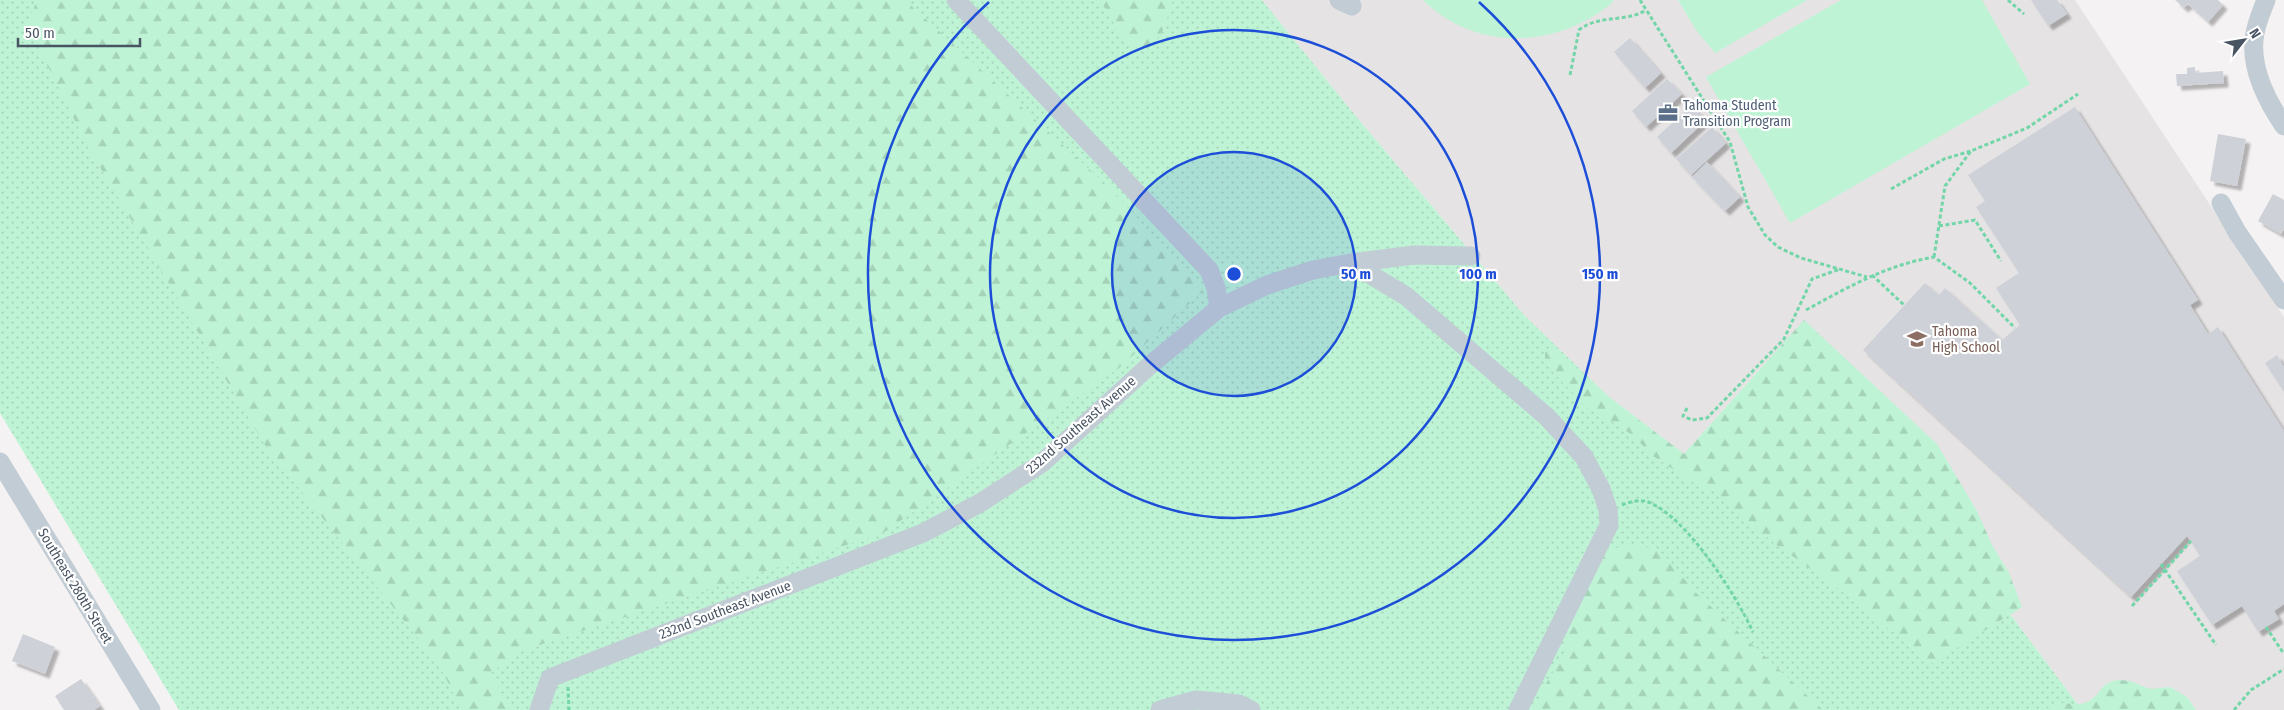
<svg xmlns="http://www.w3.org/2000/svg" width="2284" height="710" viewBox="0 0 2284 710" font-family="'Fira Sans Condensed',sans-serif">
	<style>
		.education { fill: #e5e3e4 }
		.grass { fill: url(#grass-dots) }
		.forest { fill: url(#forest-firs) }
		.green { fill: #bef4d5 }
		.building { fill: #ced1d8; filter: url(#shadow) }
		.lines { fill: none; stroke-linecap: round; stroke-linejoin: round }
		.path { stroke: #72d6a8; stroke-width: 3; stroke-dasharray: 4 2.5; stroke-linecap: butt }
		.minor { stroke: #c2ccd4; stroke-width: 19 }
		.ring { fill: none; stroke: #1d4ed8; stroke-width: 2.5 }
		.labels { text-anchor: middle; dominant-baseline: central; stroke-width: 4.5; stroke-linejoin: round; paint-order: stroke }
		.service-label { font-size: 14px; fill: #4e5e75; stroke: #fff; text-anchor: start }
		.education-label { font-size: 14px; fill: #785e54; stroke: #fff; text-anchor: start }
		.street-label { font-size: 14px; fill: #485462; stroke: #fff }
		.centre { fill: #1d4ed8; stroke: #fff; stroke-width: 2.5 }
		.ring-label { font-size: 15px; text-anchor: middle; font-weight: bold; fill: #1d4ed8; stroke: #fff; stroke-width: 4.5; stroke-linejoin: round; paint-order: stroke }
	</style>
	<defs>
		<pattern id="grass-dots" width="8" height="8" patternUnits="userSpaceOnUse" patternTransform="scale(1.25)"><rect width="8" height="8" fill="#bef4d5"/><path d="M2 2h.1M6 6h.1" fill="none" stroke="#a5d3b9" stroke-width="1.8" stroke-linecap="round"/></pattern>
		<pattern id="forest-firs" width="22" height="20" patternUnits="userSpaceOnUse" patternTransform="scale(1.25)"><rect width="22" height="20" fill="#bef4d5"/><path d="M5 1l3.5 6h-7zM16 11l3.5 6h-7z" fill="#a5d3b9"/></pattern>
		<filter id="shadow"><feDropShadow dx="4.5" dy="4.5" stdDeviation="1" flood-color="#0004"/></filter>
	</defs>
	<rect width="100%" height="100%" fill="#f4f2f2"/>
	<path class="education" d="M 1262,0 L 2075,0 L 2284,317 L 2284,710 L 2082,710 L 1932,510 L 1766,362 L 1684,454 L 1609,397 L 1524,315 L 1354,114 Z"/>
	<path class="grass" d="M 0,0 L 1262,0 L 1354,114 L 1524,315 L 1609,397 L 1684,454 L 1767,362 L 1932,510 L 2082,710 L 179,710 L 0,413 Z"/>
	<path class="forest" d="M 43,0 L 905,0 L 1113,191 L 1203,291 L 1119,368 L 883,533 L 518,652 L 491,673 L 510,710 L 462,710 L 439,665 L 264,444 L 88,147 L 27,24 L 36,3 Z
		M 1099,0 L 1173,0 C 1165,22 1165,42 1139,49 C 1115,36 1114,18 1099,0 Z
		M 1804,320 L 1937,444 L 1977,511 L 1992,545 L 2009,573 L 2022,607 L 1933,663 L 1921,658 L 1916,648 L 1908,641 L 1890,630 L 1855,601 L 1774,543 L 1731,506 L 1722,497 L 1714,491 L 1703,489 L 1650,454 L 1636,438 L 1618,425 L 1588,409 L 1550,369 L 1545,360 L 1545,350 L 1553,346 L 1609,397 L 1684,454 Z
		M 1627,546 L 1654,548 L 1669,560 L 1694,591 L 1823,710 L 1535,710 L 1542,690 L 1564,654 L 1569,627 L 1606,550 Z
		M 2119,680 L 2130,681 L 2150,689 L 2170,687 L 2187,697 L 2196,710 L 2045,710 C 2063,696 2073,709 2087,702 C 2102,695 2099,682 2119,680 Z"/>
	<path class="green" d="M 1423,0 L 1612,0 L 1613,2 C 1558,49 1475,52 1423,0 Z
		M 1678,0 L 1807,0 L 1715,53 L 1696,30 Z
		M 1841,0 L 1982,0 L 2030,84 L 1790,223 L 1706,77 Z"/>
	<path class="building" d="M 2031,0 L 2057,0 L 2067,14 L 2048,26 Z
		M 2175,0 L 2218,0 L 2223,5 L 2208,22 L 2188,4 L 2184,8 Z
		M 1630,38 L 1661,73 L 1645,88 L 1614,52 Z
		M 2195,67 L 2195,73 L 2223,71 L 2224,83 L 2177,86 L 2176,74 L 2187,74 L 2187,68 Z
		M 1667,79 L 1682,94 L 1646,127 L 1632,111 Z
		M 1692,105 L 1706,120 L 1671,153 L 1657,137 Z
		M 2075,107 L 2198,300 L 2190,305 L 2208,334 L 2218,327 L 2284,431 L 2284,604 L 2274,611 L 2279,619 L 2258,632 L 2242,606 L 2212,625 L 2177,571 L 2200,556 L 2187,536 L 2131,597 L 1863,350 L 1925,283 L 1939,295 L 1945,288 L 2002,340 L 2020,325 L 1996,288 L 2019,273 L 1976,207 L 1985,201 L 1968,175 Z
		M 1712,127 L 1726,143 L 1691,175 L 1676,159 Z
		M 2218,134 L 2246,139 L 2237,186 L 2210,181 Z
		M 1707,162 L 1740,197 L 1725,211 L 1692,177 Z
		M 2273,194 L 2284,200 L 2284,229 L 2281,234 L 2258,221 Z
		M 2277,355 L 2284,367 L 2284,392 L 2265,363 Z
		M 23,634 L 55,647 L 45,674 L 12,661 Z
		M 81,679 L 100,706 L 94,710 L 64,710 L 55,696 Z"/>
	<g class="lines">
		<path class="path" d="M 1640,0 L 1730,142 L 1748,207 L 1765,235 L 1778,247 L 1801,258 L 1867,277
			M 2008,0 L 2024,14
			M 1570,75 L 1579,30 C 1599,14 1625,23 1646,10
			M 1891,189 L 1944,159 L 1971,151
			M 1939,226 L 1975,220 L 2001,261
			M 1934,257 L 1945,186 L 1971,151 L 2027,128 L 2078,94
			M 1872,275 L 1904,305
			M 1806,310 C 1848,287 1887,265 1934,257 L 1970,283 L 2015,328
			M 1687,408 L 1683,416 L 1692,420 L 1707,418 L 1784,339 L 1812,279 L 1840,269
			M 1622,505 C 1629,502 1641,499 1648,502 C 1686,516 1736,595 1753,632
			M 2161,564 L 2216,645
			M 2132,606 L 2191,541
			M 2266,627 L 2284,654
			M 568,687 L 569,710
			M 2234,710 L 2251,690 L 2284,669"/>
		<path class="minor" d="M 956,0 L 1209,270 L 1216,288 L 1219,308
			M 1339,0 L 1352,6
			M 2266,0 C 2261,13 2255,26 2254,40 C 2251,70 2268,103 2284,126
			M 2221,203 L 2237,232 L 2284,300
			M 1351,263 L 1406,296 L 1547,417 L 1584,457 L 1601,489 L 1608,510 L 1609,525 L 1518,710
			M 0,462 L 151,710
			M 539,710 L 550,678 L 923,533 L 980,503 L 1042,463 L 1149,366 L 1219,308 L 1267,285 L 1313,270 L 1351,263 L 1414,255 L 1471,256
			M 1160,710 L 1196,700 L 1239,704 L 1251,710"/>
	</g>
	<circle cx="1234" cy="274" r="122" fill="#1d4ed8" fill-opacity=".12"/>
	<g class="ring">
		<circle cx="1234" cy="274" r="122"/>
		<circle cx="1234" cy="274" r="244"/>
		<path d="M1479 2A366 366 0 1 1 989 2"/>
	</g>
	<defs>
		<symbol id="office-bare" viewBox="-9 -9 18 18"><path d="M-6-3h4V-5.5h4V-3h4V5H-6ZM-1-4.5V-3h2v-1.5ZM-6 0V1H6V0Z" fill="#5c6f8a" stroke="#fff" stroke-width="2.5" paint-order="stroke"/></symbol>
		<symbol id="school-bare" viewBox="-9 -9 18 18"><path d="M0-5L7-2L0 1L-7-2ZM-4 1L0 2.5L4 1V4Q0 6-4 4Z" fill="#8d6e63" stroke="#fff" stroke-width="2.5" paint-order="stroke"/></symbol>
	</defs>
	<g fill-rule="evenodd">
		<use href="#office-bare" x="1654" y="99" width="28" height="28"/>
		<use href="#school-bare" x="1903" y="325" width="28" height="28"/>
	</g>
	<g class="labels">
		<g class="service-label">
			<text x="1683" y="105">Tahoma Student<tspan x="1683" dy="16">Transition Program</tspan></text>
		</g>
		<g class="education-label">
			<text x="1932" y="331">Tahoma<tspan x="1932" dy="16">High School</tspan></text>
		</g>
		<g class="street-label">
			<text transform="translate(1081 425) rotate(-41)">232nd Southeast Avenue</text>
			<text transform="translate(75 586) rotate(59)">Southeast 280th Street</text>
			<text transform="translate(725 610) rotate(-21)">232nd Southeast Avenue</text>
		</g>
	</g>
	<circle cx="1234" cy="274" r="8" class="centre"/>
	<g class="ring-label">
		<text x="1356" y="279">50 m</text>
		<text x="1478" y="279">100 m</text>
		<text x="1600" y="279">150 m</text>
	</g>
	<g transform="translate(2244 40) rotate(59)" stroke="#ffffff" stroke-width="4" paint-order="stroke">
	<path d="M0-4L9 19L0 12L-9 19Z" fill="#485462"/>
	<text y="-8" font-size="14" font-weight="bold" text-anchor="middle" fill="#485462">N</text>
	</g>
	<path d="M18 38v8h122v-8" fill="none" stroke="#485462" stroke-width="2.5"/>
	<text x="25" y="38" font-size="15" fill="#485462" stroke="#ffffff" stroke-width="4" paint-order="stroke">50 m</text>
</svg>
